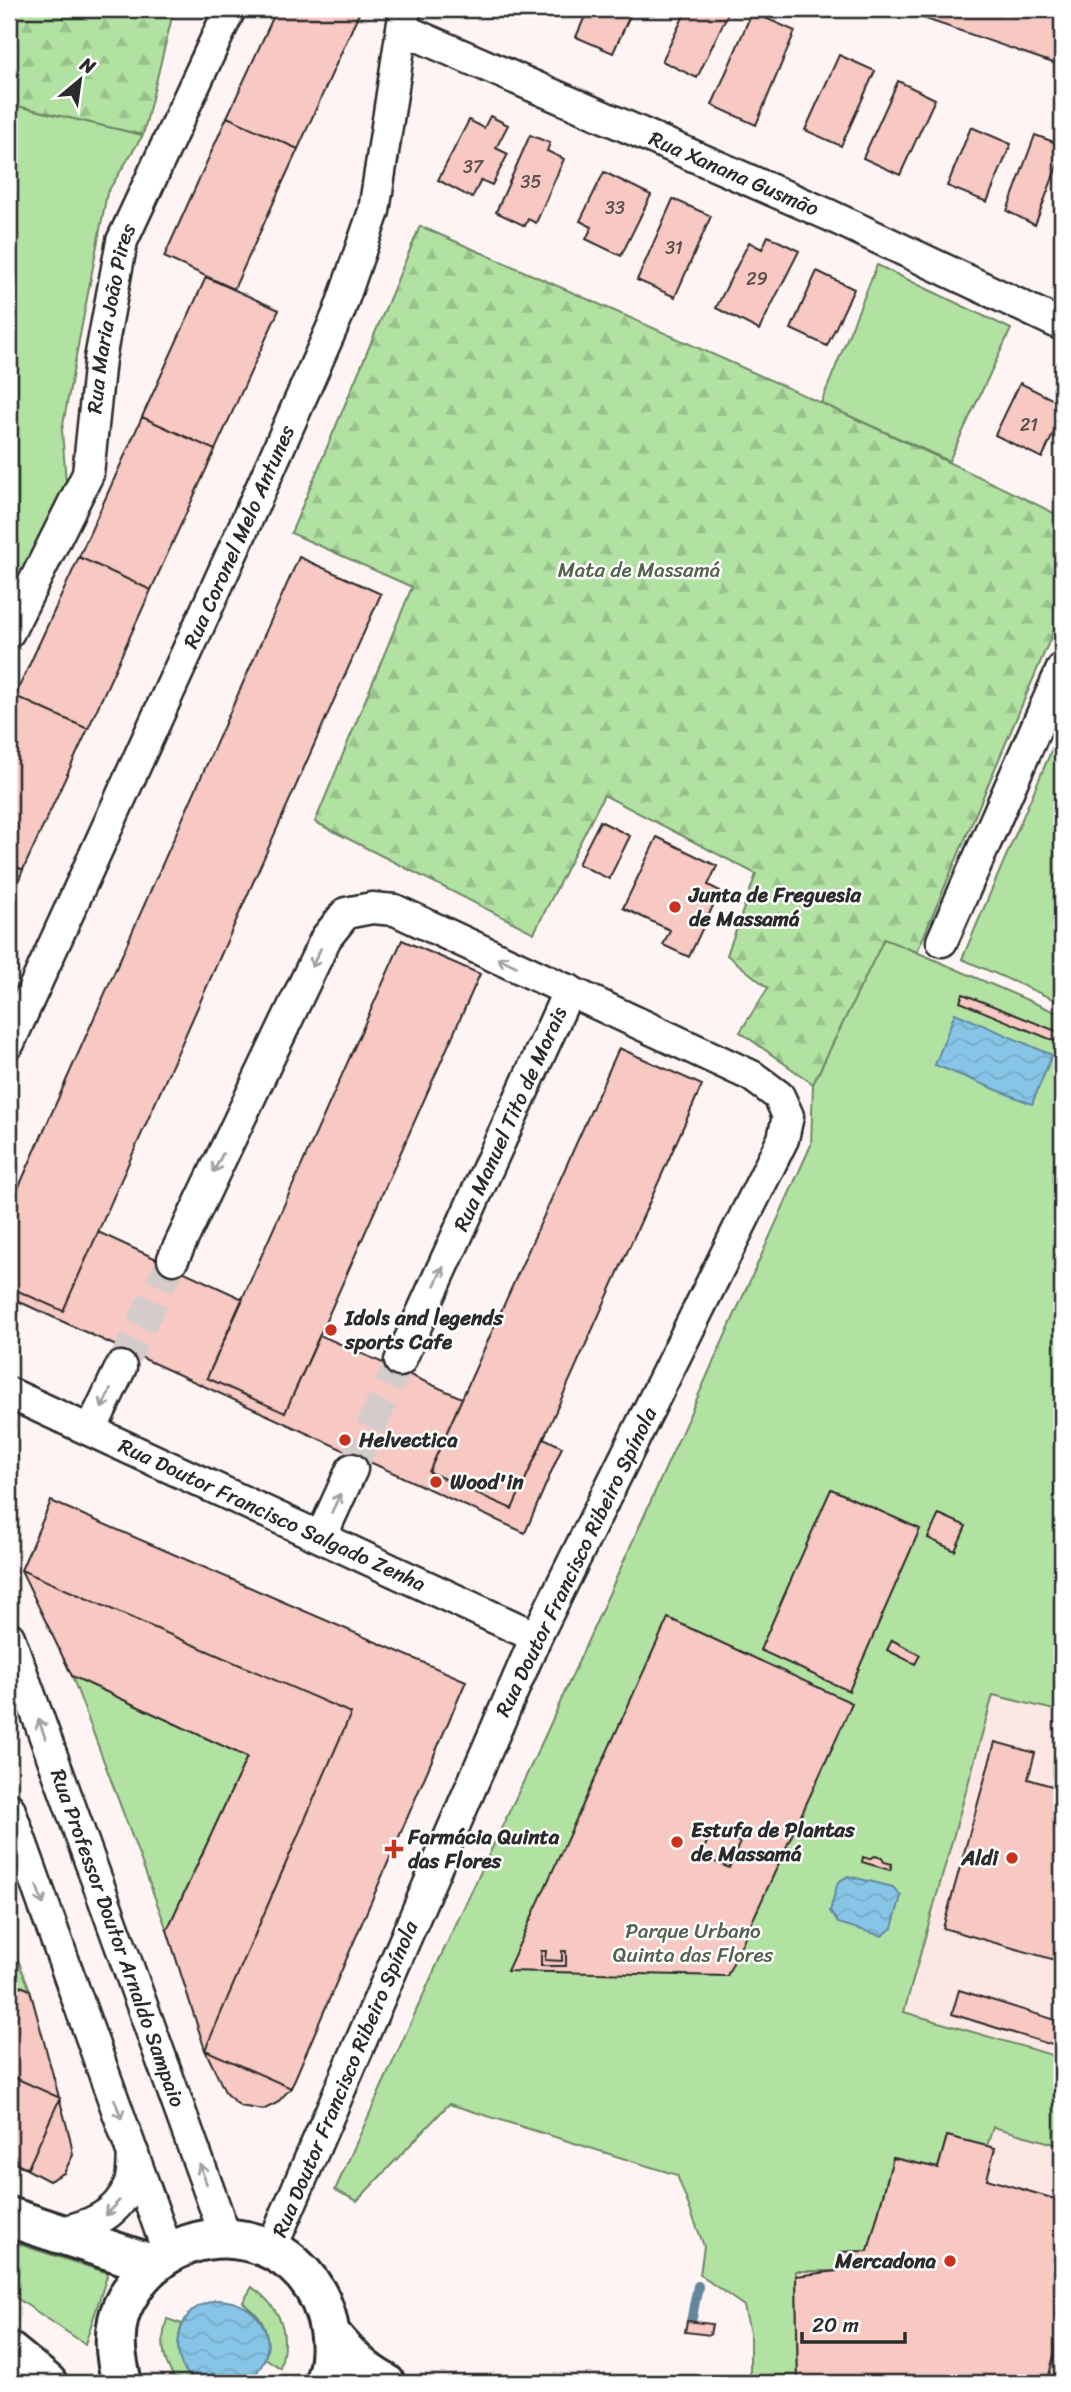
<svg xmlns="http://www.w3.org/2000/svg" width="1071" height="2392" viewBox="0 0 1071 2392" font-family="Sriracha,sans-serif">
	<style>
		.built { fill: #fce7e4 }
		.green { fill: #b1e2a2; stroke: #6e8666; stroke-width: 2 }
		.forest { fill: url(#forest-firs); stroke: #6e8666; stroke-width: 2 }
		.water { fill: url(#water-waves); stroke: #62879c; stroke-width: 2 }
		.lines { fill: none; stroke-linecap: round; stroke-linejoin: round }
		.stream { stroke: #62879c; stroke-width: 10 }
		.building { fill: #f8c8c2; stroke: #2b2b2b; stroke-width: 2 }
		.minor-tunnel { stroke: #d4cccb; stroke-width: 30; stroke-dasharray: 30 15; stroke-linecap: butt }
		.minor-casing { stroke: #2b2b2b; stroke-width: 35 }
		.secondary-casing { stroke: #2b2b2b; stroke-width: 44 }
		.minor { stroke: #fff; stroke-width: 30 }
		.secondary { stroke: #fff; stroke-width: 38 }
		.oneway { stroke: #a0a0a0 }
		.poi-dot { fill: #c8321e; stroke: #fff; stroke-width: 2.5 }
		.labels { text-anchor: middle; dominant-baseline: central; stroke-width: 5; stroke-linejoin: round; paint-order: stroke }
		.number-label { font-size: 18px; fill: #5e5251 }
		.street-label { font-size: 21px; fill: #2b2b2b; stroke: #fff }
		.park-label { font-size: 21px; fill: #53624f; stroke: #fff }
		.poi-label { font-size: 21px; font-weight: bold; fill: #2b2b2b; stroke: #fff; text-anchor: start }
	</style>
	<defs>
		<pattern id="forest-firs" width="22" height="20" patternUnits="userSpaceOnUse" patternTransform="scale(1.75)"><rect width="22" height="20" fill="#b1e2a2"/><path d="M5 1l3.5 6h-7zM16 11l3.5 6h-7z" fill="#98c28c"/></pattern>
		<pattern id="water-waves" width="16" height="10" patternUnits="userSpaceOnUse" patternTransform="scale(1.75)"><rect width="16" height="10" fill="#87c5e7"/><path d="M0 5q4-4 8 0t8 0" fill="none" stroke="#75a9c6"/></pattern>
	</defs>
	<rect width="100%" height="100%" fill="#fef4f3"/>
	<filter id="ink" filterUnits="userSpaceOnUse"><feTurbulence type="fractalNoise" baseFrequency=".0143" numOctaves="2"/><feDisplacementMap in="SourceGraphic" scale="14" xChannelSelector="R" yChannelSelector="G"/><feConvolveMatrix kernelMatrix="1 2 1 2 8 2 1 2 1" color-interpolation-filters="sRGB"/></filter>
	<g filter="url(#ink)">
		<path class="built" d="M 993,1694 L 1062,1712 L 1062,2383 L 793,2383 L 796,2271 L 836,2271 L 846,2219 Z"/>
		<path class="green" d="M 9,104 L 143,135 L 107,193 L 62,430 L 67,496 L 9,602 Z
			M 877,265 L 1011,329 L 949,461 L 821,403 Z
			M 1055,742 L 1062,745 L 1062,1003 L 962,959 Z
			M 884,938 L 1062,1015 L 1062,1712 L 993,1695 L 904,2012 L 1062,2058 L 1062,2146 L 993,2127 L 987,2146 L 947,2136 L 938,2168 L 893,2158 L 868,2251 L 840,2252 L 837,2271 L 796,2271 L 798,2383 L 750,2383 L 750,2333 L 744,2306 L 700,2275 L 704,2246 L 677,2175 L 449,2104 L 357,2201 L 335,2190 L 440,1958 L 545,1736 L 811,1145 L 813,1084 Z
			M 72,1676 L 247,1757 L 167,1930 Z
			M 9,1938 L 30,1990 L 9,1981 Z
			M 9,2241 L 108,2273 L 85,2344 L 9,2293 Z
			M 252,2287 C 282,2309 290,2332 280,2368 L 265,2358 C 271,2344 266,2325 256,2314 C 251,2310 247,2307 243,2302 Z
			M 167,2319 L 182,2324 C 174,2349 179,2369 201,2383 L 179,2383 C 162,2364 160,2342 167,2319 Z"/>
		<path class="forest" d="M 9,9 L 174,9 L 143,135 L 9,104 Z
			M 420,226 C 636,320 851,413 1062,517 L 1062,611 L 917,952 L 884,939 L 813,1084 L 740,1032 L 768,988 L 727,955 L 756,874 L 604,795 L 534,933 L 315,822 L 412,587 L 291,533 Z"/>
		<path class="water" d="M 955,1013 L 1052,1055 L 1032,1104 L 935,1065 Z
			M 848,1876 L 893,1887 L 901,1896 L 892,1928 L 882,1936 L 838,1923 L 830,1911 L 838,1882 Z
			M 216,2300 C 266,2300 287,2353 245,2383 C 232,2383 213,2387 201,2383 C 172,2373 173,2330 191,2312 C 198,2305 207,2303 216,2300 Z"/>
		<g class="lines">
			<path class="stream" d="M 691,2322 L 698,2286"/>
		</g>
		<path class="building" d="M 277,9 L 361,9 L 298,149 L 227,117 Z
			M 588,9 L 633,9 L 613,53 L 576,37 Z
			M 687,9 L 729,11 L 697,78 L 662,61 Z
			M 897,9 L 1062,9 L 1062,66 Z
			M 752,12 L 795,31 L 756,125 L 712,105 Z
			M 839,55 L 875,71 L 841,146 L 805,130 Z
			M 898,81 L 935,99 L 900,175 L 863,158 Z
			M 490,116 L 508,125 L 496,148 L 508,154 L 492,185 L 481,180 L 472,198 L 438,180 L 469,120 L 484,128 Z
			M 227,117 L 298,149 L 234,289 L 164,257 Z
			M 971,127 L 1011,144 L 987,202 L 947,186 Z
			M 530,135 L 550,143 L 547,151 L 564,159 L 536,223 L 528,219 L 525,226 L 496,212 Z
			M 1035,135 L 1062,145 L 1062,153 L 1035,225 L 1007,211 Z
			M 604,172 L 651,195 L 621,256 L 586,239 L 592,227 L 580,221 Z
			M 673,199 L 711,216 L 675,297 L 637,280 Z
			M 768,236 L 799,251 L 759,330 L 716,308 L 749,242 L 762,249 Z
			M 817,271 L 854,289 L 827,346 L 791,329 Z
			M 206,277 L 279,310 L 215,450 L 142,417 Z
			M 1020,383 L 1062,404 L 1062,415 L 1042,458 L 995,435 Z
			M 142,417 L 215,450 L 151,590 L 79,557 Z
			M 79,557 L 151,590 L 88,729 L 15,696 Z
			M 299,557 L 381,594 L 63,1311 L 9,1287 L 9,1209 Z
			M 15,696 L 88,729 L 23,870 L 9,863 L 9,710 Z
			M 600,821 L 630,836 L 609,879 L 578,864 Z
			M 657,837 L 717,866 L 708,885 L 720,891 L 689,957 L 663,945 L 670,930 L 623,908 Z
			M 9,863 L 23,870 L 9,902 Z
			M 402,940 L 480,974 L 285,1413 L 207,1378 Z
			M 963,994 L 1061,1033 L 1057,1042 L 960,1002 Z
			M 619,1048 L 702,1085 L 512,1509 L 429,1472 Z
			M 98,1232 L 243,1299 L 207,1378 L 285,1413 L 320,1335 L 462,1398 L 429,1472 L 512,1509 L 544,1438 L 562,1447 L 525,1533 L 9,1297 L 9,1287 L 63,1311 Z
			M 831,1489 L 920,1529 L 849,1691 L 760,1650 Z
			M 831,1489 L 920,1529 L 849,1691 L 760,1650 Z
			M 51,1501 L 466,1681 L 291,2088 L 205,2050 L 351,1713 L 21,1570 Z
			M 51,1501 L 466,1681 L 291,2088 L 277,2103 L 263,2110 L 240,2106 L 226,2094 L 205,2050 L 167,1930 L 247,1757 L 72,1676 L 21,1570 Z
			M 939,1514 L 966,1526 L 955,1551 L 928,1538 Z
			M 668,1618 L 852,1703 L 838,1735 L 727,1976 L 507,1971 Z
			M 892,1640 L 920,1655 L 915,1664 L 887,1650 Z
			M 995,1742 L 1035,1753 L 1028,1779 L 1062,1789 L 1062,1962 L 943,1928 Z
			M 712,1830 L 740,1842 L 729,1868 L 701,1856 Z
			M 875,1856 L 882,1858 L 884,1862 L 892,1864 L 890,1870 L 862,1862 L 863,1857 L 869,1859 Z
			M 541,1951 L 546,1951 L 545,1960 L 562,1961 L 562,1951 L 566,1951 L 566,1966 L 541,1966 Z
			M 9,1981 L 30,1990 L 70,2138 L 73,2155 L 64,2173 L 49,2181 L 9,2160 Z
			M 959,1990 L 1062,2022 L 1062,2048 L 952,2014 Z
			M 9,2075 L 60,2098 L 28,2168 L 9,2160 Z
			M 947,2136 L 995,2148 L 987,2179 L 1062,2201 L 1062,2324 L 1047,2383 L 798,2383 L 796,2276 L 837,2271 L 840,2252 L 868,2251 L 893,2158 L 938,2168 Z
			M 687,2321 L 712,2324 L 710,2335 L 685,2332 Z"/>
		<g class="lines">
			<path class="minor-tunnel" d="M 121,1367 L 173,1259
				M 352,1469 L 400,1361"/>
			<defs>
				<g id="minor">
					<path id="s1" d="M 402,29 L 829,215 L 1062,325"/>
					<path id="s2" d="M 9,632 L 88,474 L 100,359 L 122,241 L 230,9"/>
					<path d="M 942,941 L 1062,669"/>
					<path id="s3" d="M 9,1043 L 238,540 L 339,312 L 374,211 L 405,9"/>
					<path d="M 173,1259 L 326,938 L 346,913 L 372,908 L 395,910 L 752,1076 L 779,1096 L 788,1116 L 783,1139 L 536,1637 L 271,2249"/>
					<path id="s4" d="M 400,1361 L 569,990"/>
					<path id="s5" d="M 9,1393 L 536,1637"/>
					<path d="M 91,1430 L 121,1367"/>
					<path d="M 321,1537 L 352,1469"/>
					<path id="s6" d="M 9,1637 L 226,2238"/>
					<path d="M 9,1808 L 168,2252"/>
					<path d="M 58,2233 C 88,2226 116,2217 129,2186 C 133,2177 132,2164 133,2153"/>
				</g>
				<path id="secondary" d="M 9,2217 L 152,2264
					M 331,2335 C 347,2354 362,2371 385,2383
					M 9,2352 L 47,2383
					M 122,2383 C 117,2362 113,2342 118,2320 C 121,2305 131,2290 140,2278 C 195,2212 302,2232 326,2316 C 332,2338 333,2361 324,2383"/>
			</defs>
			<use href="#minor" class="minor-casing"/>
			<use href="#secondary" class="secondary-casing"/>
			<use href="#minor" class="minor"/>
			<use href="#secondary" class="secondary"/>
		</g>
		<defs><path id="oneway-shaft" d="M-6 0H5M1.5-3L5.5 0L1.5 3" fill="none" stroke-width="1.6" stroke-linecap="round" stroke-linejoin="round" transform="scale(1.75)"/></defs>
		<g class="oneway">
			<use href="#oneway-shaft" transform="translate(316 958) rotate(116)"/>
			<use href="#oneway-shaft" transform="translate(507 962) rotate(-155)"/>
			<use href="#oneway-shaft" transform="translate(218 1163) rotate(116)"/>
			<use href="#oneway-shaft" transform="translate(439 1276) rotate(-65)"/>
			<use href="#oneway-shaft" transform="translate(106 1399) rotate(115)"/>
			<use href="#oneway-shaft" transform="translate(336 1503) rotate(-65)"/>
			<use href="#oneway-shaft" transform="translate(42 1729) rotate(-110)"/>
			<use href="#oneway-shaft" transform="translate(40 1895) rotate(70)"/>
			<use href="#oneway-shaft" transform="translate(118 2109) rotate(70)"/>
			<use href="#oneway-shaft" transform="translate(203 2174) rotate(-110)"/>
			<use href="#oneway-shaft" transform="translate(112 2208) rotate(134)"/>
		</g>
	</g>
	<g class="poi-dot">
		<circle cx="675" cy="907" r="7"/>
		<circle cx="331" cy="1330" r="7"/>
		<circle cx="345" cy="1440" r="7"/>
		<circle cx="436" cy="1482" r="7"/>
		<circle cx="677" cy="1842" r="7"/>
		<path d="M390.5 1838.5h7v7h7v7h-7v7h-7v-7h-7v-7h7z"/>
		<circle cx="1012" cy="1858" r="7"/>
		<circle cx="950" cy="2261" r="7"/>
	</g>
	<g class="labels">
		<g class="number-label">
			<text x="473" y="167">37</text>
			<text x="531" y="182">35</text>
			<text x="615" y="208">33</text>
			<text x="674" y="248">31</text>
			<text x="757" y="279">29</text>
			<text x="1029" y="425">21</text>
		</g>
		<g class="street-label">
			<text stroke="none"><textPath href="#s1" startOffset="362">Rua Xanana Gusmão</textPath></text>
			<text stroke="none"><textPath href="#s2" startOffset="334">Rua Maria João Pires</textPath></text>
			<text stroke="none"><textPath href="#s3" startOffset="556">Rua Coronel Melo Antunes</textPath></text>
			<text stroke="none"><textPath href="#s4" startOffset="266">Rua Manuel Tito de Morais</textPath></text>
			<text stroke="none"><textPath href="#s5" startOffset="290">Rua Doutor Francisco Salgado Zenha</textPath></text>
			<text transform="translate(576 1562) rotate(-64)">Rua Doutor Francisco Ribeiro Spínola</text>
			<text stroke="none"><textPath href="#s6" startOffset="320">Rua Professor Doutor Arnaldo Sampaio</textPath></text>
			<text transform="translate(345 2079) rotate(-67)">Rua Doutor Francisco Ribeiro Spínola</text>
		</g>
		<g class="park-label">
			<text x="639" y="570">Mata de Massamá</text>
			<text x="693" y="1931">Parque Urbano<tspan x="693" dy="24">Quinta das Flores</tspan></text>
		</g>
		<g class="poi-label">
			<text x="689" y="895">Junta de Freguesia<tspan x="689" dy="24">de Massamá</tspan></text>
			<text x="345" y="1318">Idols and legends<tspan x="345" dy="24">sports Cafe</tspan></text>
			<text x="359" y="1440">Helvectica</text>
			<text x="450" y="1482">Wood'in</text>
			<text x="691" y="1830">Estufa de Plantas<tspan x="691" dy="24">de Massamá</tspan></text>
			<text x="408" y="1837">Farmácia Quinta<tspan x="408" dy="24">das Flores</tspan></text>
			<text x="998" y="1858" text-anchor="end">Aldi</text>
			<text x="936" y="2261" text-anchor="end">Mercadona</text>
		</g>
	</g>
	<rect width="1071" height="2392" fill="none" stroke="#fff" stroke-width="35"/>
	<rect x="18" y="18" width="1036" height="2357" fill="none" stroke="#2b2b2b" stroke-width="2.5" filter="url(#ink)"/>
	<g transform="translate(80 80) rotate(29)" stroke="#ffffff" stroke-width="5" paint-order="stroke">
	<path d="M0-5L12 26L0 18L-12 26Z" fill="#2b2b2b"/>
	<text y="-10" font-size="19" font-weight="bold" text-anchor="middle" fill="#2b2b2b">N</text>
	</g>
	<path d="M802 2332v10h103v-10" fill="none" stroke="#2b2b2b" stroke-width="3.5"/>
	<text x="812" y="2332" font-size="21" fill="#2b2b2b" stroke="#ffffff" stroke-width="5" paint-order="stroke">20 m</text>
</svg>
